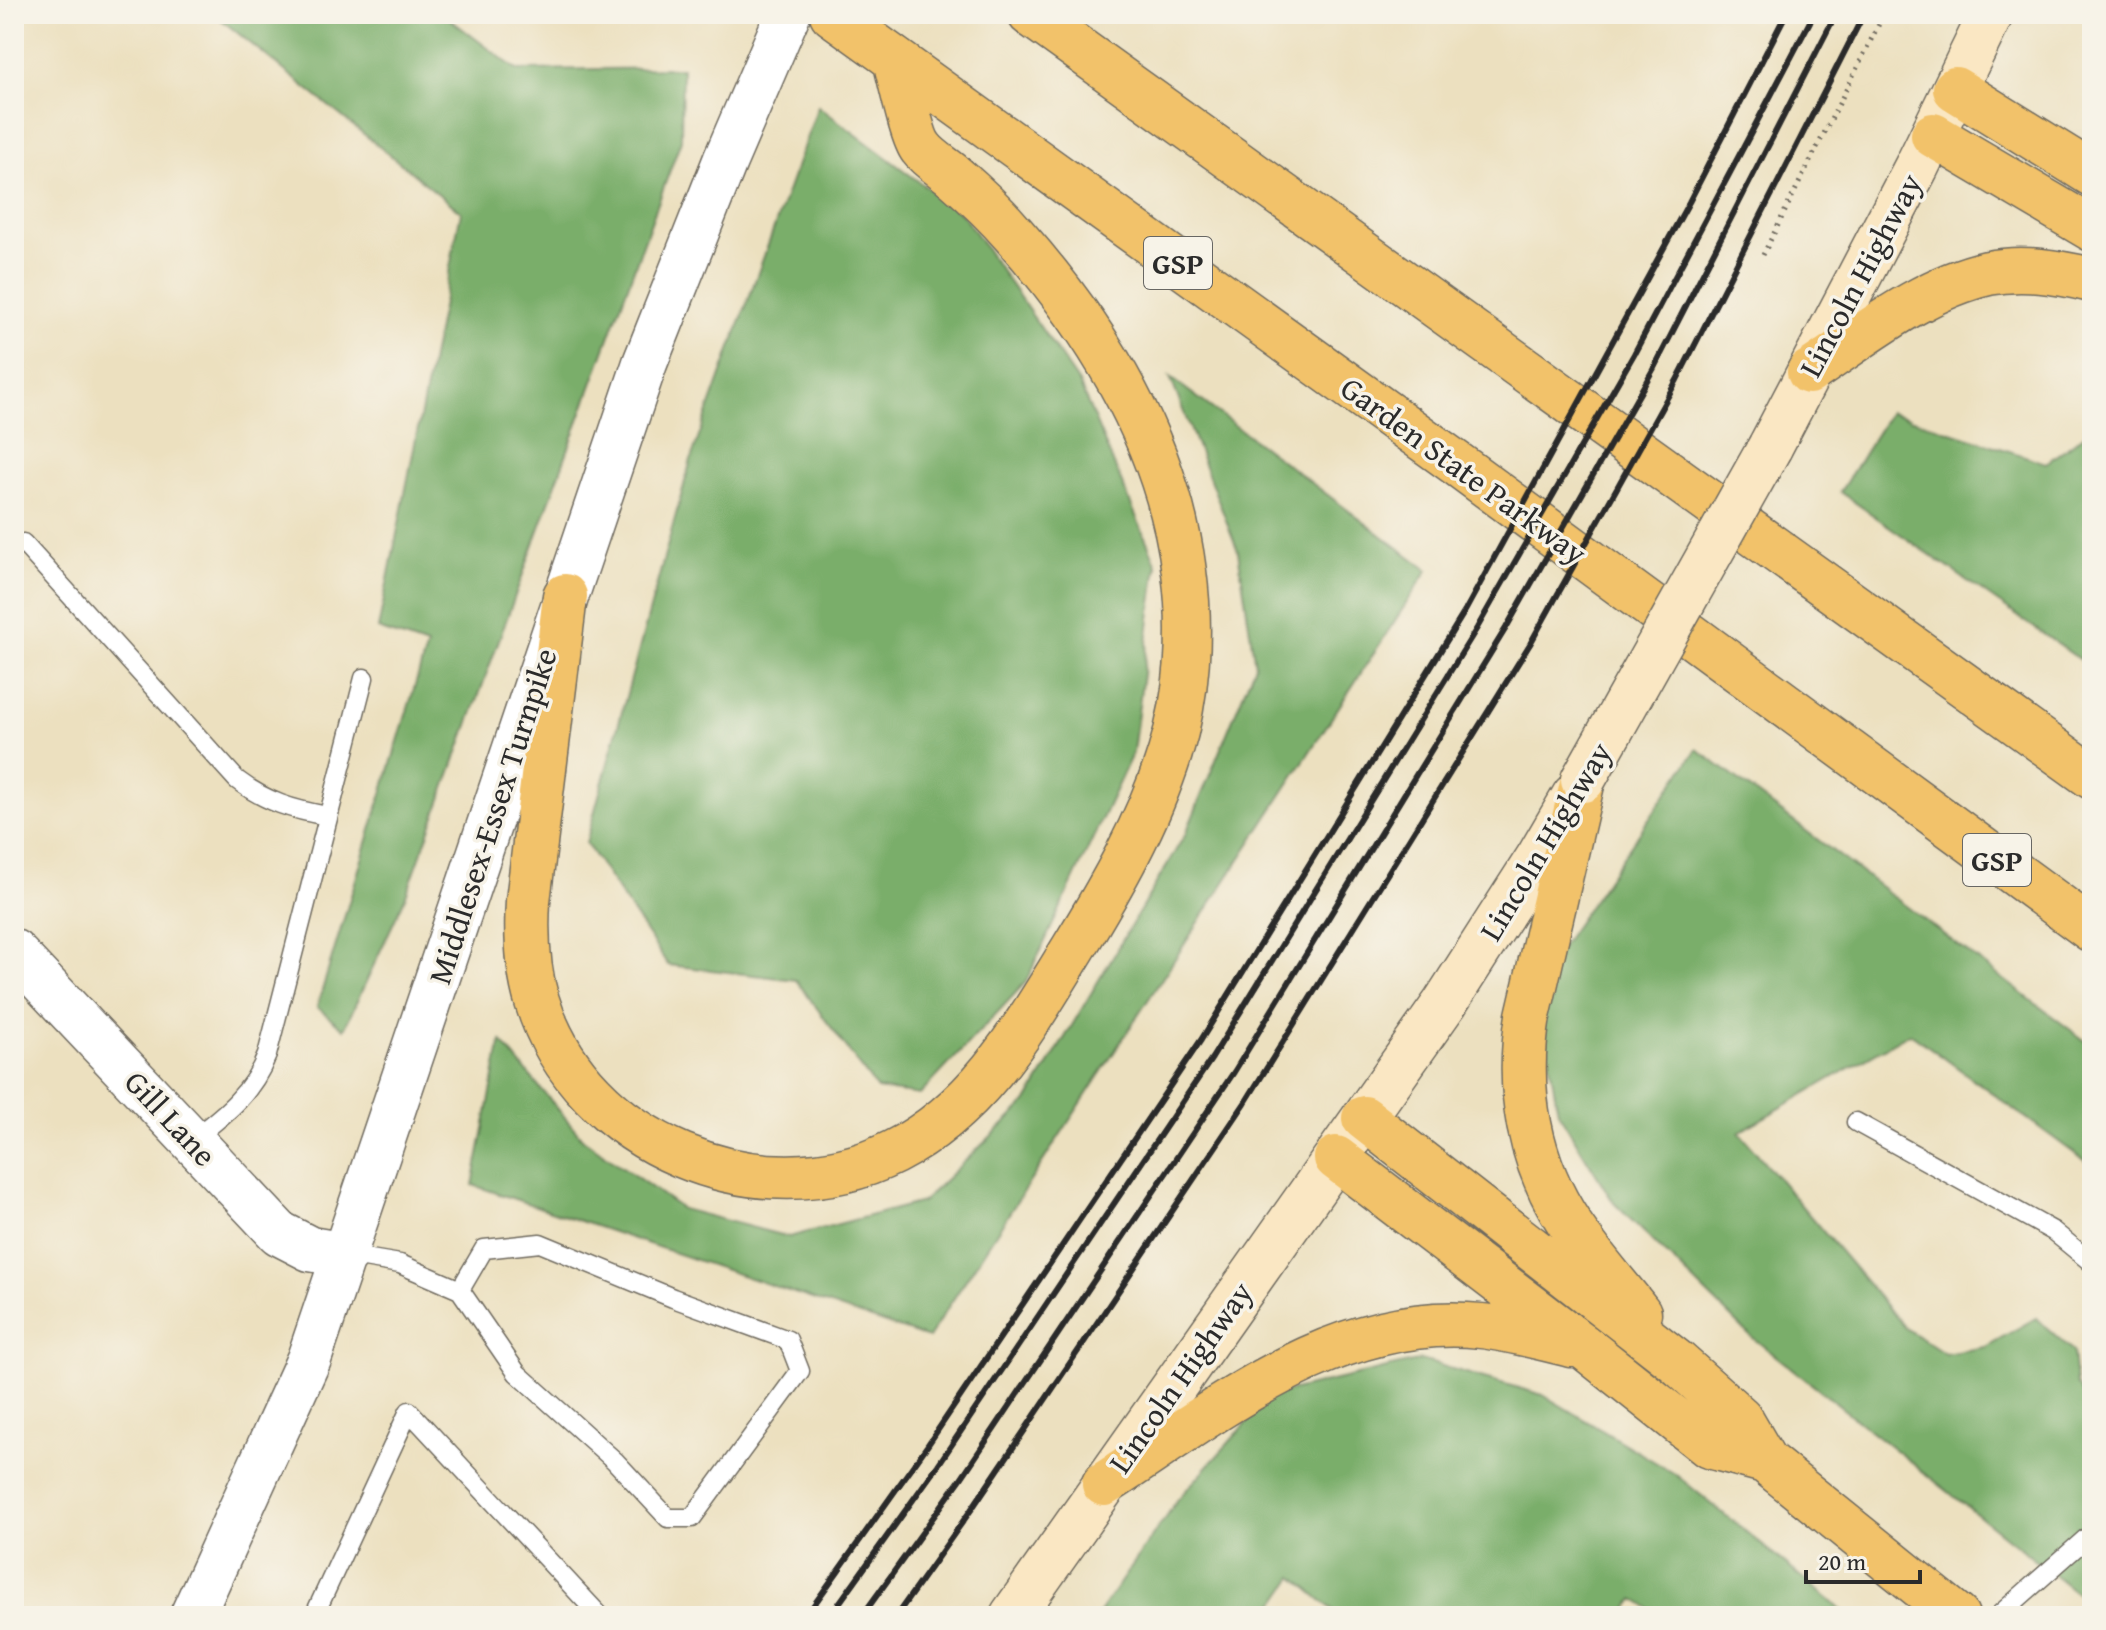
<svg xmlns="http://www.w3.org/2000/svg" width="2106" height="1630" viewBox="0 0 2106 1630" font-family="'Gentium Book Plus',serif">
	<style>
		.forest { fill: #7aae6a; stroke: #526c4a; stroke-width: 2 }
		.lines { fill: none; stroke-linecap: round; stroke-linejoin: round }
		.service-casing { stroke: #6f6a5f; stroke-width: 21 }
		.tertiary-casing { stroke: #6f6a5f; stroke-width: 47 }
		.secondary-casing { stroke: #6f6a5f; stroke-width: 47 }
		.motorway-casing { stroke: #6f6a5f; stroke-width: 47 }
		.path { stroke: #6f6a5f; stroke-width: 5; stroke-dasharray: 2 6; stroke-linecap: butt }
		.service { stroke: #fff; stroke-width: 18 }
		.tertiary { stroke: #fff; stroke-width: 44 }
		.secondary { stroke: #fae7c3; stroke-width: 44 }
		.motorway { stroke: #f2c26a; stroke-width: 44 }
		.rail { stroke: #2b2b2b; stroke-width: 6 }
		.secondary-bridge-casing { stroke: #6f6a5f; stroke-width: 47; stroke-linecap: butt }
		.secondary-bridge { stroke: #fae7c3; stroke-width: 44 }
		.labels { text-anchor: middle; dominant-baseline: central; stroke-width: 7; stroke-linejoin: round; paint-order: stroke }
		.shield { fill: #f7f3e8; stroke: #686764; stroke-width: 2 }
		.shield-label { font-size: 30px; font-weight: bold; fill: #2b2b2b }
		.street-label { font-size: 32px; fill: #2b2b2b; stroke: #f7f3e8 }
	</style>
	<rect width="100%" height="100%" fill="#f7f3e8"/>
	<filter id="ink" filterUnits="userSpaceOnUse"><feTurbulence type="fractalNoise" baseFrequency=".0125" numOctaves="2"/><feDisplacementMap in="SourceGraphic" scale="16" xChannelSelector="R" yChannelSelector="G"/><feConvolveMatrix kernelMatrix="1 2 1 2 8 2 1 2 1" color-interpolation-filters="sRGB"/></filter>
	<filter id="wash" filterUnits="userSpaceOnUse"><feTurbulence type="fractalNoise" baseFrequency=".006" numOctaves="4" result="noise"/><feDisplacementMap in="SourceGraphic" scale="32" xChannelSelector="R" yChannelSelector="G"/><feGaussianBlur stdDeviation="1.8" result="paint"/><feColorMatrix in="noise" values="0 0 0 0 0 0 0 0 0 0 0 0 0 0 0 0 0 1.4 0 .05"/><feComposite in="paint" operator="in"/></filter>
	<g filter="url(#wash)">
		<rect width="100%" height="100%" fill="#ece0bf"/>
		<path class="forest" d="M 214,14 L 443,14 L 517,70 L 682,68 L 681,140 L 405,898 L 344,1029 L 317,1007 L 427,646 L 378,629 L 461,212 Z
			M 818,106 L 962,214 L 1079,383 L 1157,565 L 1133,752 L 1026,982 L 920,1095 L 877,1089 L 796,980 L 668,965 L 586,843 L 692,456 Z
			M 1170,377 L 1428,570 L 928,1338 L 473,1185 L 501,1041 L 583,1139 L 682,1209 L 789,1237 L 922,1202 L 1026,1103 L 1186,833 L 1255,665 L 1238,551 Z
			M 1890,412 L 2046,463 L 2092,429 L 2092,668 L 1840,492 Z
			M 1697,749 L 2092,1046 L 2092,1166 L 1910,1033 L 1739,1132 L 1904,1327 L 1945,1354 L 1985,1347 L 2036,1318 L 2073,1351 L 2076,1384 L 2092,1405 L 2092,1605 L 1748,1334 L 1614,1203 L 1558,1112 L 1536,983 Z
			M 1421,1360 L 1543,1395 L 1675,1474 L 1849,1616 L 1663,1616 L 1634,1599 L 1623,1616 L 1340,1616 L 1294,1577 L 1267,1616 L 1097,1616 L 1178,1499 L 1272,1395 Z"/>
	</g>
	<g filter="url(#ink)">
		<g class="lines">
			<defs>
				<path id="service" d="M 23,543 L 237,780 C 266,802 293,810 328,816
					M 1856,1122 L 2053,1231 L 2092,1263
					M 192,1140 C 224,1115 252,1094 267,1055 L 364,678
					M 346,1255 L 400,1264 L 460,1290 L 517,1373 L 615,1461 L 668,1518 L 692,1518 L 800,1371 L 788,1340 L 673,1298 L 540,1243 L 484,1249 L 460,1290
					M 314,1616 L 409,1411 L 600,1616
					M 1998,1616 L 2092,1533"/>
				<path id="tertiary" d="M 14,952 L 279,1233 L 310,1249 L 346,1255
					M 192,1616 L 309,1359 L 645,363 L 725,161 L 788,14"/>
				<path id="secondary" d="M 1770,447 L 1917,166 L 1991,14
					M 1012,1616 L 1445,1003 L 1538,858 L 1574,796"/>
				<path id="motorway" d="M 832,14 L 1460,466 L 2092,930
					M 1030,14 L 2092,777
					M 1955,89 L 2092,174
					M 1933,135 L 2092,229
					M 1809,372 C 1864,336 1922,288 1988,273 C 2023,266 2058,272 2092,280
					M 565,596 L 528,901 C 526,935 527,968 537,1001 C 580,1144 761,1219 894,1152 C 979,1109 1025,1027 1073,949 C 1111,887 1148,823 1170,753 C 1188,696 1192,631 1184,572 C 1168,444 1099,331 1014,235 C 996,214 976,195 955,177 C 945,168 929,159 921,148 C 912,137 900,78 895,60
					M 1583,780 L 1528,1016 C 1516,1090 1529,1163 1571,1226 C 1591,1256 1616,1284 1639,1313
					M 1364,1118 L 1677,1362 L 1740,1418 L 1765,1461 L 1957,1616
					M 1336,1158 L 1588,1350 L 1709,1446 L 1765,1461
					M 1104,1484 C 1217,1411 1337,1311 1481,1326 C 1511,1329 1541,1338 1571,1345"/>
			</defs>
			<use href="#service" class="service-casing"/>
			<use href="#tertiary" class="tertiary-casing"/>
			<use href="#secondary" class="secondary-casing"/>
			<use href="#motorway" class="motorway-casing"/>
			<path class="path" d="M 1763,255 L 1884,14"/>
			<use href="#service" class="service"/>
			<use href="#tertiary" class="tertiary"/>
			<use href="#secondary" class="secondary"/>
			<use href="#motorway" class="motorway"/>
			<path class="rail" d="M 806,1616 L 927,1446 L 1201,1040 L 1465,611 L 1689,202 L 1786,14
				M 830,1616 L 938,1465 L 1212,1058 L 1477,628 L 1634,354 L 1814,14
				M 862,1616 L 960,1480 L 1234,1072 L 1506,628 L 1654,368 L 1836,14
				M 896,1616 L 971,1510 L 1245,1103 L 1530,644 L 1677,380 L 1864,14"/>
			<defs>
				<path id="secondary-bridge" d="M 1583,780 L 1770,447"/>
			</defs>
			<use href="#secondary-bridge" class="secondary-bridge-casing"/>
			<use href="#secondary-bridge" class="secondary-bridge"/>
		</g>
	</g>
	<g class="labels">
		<g class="shield">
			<rect x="1144" y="237" width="68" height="52" rx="6"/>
			<rect x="1963" y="834" width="68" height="52" rx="6"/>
		</g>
		<g class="shield-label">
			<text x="1178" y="263">GSP</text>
			<text x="1997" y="860">GSP</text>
		</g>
		<g class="street-label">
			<text transform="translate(1860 275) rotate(-62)">Lincoln Highway</text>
			<text transform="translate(1464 470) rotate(36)">Garden State Parkway</text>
			<text transform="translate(492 816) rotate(-72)">Middlesex-Essex Turnpike</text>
			<text transform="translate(1545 841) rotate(-59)">Lincoln Highway</text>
			<text transform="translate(171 1118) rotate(47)">Gill Lane</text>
			<text transform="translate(1180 1377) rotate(-55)">Lincoln Highway</text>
		</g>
	</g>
	<rect width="2106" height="1630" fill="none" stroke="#f7f3e8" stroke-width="48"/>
	<path d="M1806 1570v12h114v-12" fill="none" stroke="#2b2b2b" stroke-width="4"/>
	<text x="1818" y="1570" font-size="24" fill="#2b2b2b" stroke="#f7f3e8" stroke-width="6" paint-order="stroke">20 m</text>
</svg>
